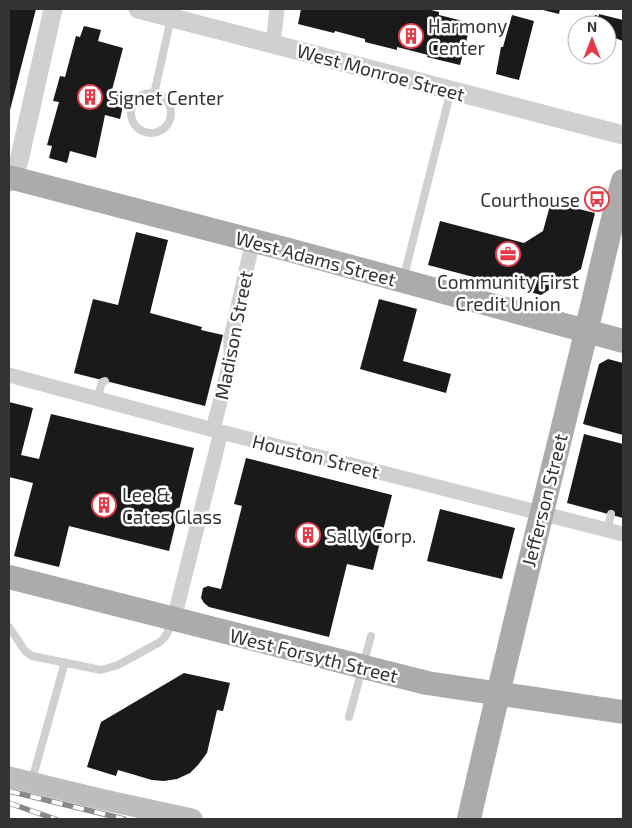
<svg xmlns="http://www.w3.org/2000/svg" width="632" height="828" viewBox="0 0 632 828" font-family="'Exo 2',sans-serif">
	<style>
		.building { fill: #1a1a1a }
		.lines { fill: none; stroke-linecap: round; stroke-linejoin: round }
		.service { stroke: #d0d0d0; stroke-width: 8 }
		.minor { stroke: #d0d0d0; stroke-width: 15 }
		.tertiary { stroke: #d0d0d0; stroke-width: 19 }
		.secondary { stroke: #bdbdbd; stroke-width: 21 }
		.primary { stroke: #ababab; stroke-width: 24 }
		.rail-casing { stroke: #888; stroke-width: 5.5 }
		.rail { stroke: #fff; stroke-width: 4; stroke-dasharray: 11; stroke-linecap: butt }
		.labels { text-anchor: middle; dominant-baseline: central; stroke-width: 5; stroke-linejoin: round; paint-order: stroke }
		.poi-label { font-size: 19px; fill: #333; stroke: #fff; text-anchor: start }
		.street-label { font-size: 19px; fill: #333; stroke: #fff }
	</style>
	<rect width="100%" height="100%" fill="#fff"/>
	<path class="building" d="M 9,9 L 36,9 L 9,114 Z
		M 301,9 L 427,9 L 439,12 L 439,15 L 471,23 L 460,65 L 427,57 L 428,55 L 397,47 L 397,50 L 365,42 L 365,39 L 335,31 L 334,33 L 298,24 Z
		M 539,9 L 560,9 L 559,14 Z
		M 599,14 L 623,20 L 623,41 L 607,35 L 607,25 L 592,25 L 595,15 L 599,16 Z
		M 512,15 L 534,21 L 519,80 L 496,74 L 501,47 L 503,47 Z
		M 84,26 L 101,30 L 98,41 L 123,48 L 112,90 L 126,94 L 120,119 L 105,115 L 96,158 L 70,151 L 67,163 L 49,158 L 52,146 L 47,145 L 59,102 L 53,101 L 60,76 L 65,77 L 76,36 L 80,37 Z
		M 551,202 L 595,213 L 581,269 L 541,295 L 428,265 L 440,221 L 524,243 L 543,231 Z
		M 136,232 L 168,240 L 150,313 L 202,327 L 201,330 L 223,335 L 205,406 L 74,373 L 93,299 L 118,305 Z
		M 379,299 L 417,309 L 403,361 L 451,374 L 446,393 L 360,369 Z
		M 608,359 L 623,363 L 623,435 L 583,424 L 599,364 Z
		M 9,402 L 33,408 L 21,455 L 39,459 L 51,414 L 194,448 L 169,551 L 69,526 L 59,567 L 14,556 L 33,483 L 9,477 Z
		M 584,434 L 623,444 L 623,518 L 567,503 Z
		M 246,458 L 392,495 L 373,570 L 347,564 L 329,637 L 209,607 L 204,603 L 201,598 L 203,588 L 208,586 L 221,589 L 242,506 L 234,504 Z
		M 440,509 L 515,528 L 502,579 L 427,561 Z
		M 184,673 L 230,683 L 223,711 L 217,710 L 207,753 L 198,765 L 190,773 L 177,779 L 164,781 L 152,780 L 118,770 L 116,776 L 87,767 L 101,722 Z"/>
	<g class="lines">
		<path class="service" d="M131 113a20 20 0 1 1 40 0a20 20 0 1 1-40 0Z
			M 154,94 L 171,18
			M 403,280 L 451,90
			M 97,399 L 102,382 L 105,381
			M 607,530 L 611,514
			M 9,627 L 25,651 L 32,656 L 101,670 L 118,665 L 160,642 L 165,637 L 173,622
			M 349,717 L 371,636
			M 32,780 L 65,662"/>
		<path class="minor" d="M 273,44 L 277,9
			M 9,375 L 221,432 L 623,534
			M 213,429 L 231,359 L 231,338 L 253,240
			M 174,619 L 221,432"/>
		<path class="tertiary" d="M 138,9 L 623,135
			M 9,182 L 19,161 L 53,9"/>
		<path class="secondary" d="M 9,777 L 100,799 L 192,819"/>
		<path class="primary" d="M 9,177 L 293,251 L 623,341
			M 9,577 L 427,683 L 623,712
			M 469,819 C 504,663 543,509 581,353 C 595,296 607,238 623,181"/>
		<defs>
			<path id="rail" d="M 9,791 L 124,819
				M 9,803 L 55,819"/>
		</defs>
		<use href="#rail" class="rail-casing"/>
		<use href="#rail" class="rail"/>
	</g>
	<defs>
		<symbol id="building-ring" viewBox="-11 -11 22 22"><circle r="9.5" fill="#fff" stroke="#e63946" stroke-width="1.5"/><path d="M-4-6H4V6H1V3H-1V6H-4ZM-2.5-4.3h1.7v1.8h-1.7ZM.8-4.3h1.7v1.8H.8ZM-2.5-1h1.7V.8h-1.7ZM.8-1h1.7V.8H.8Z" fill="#e63946"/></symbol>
		<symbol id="bus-ring" viewBox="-11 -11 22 22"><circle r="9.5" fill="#fff" stroke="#e63946" stroke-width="1.5"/><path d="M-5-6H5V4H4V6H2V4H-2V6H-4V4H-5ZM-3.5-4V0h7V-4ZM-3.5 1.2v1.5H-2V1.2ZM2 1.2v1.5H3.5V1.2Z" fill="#e63946"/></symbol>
		<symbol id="office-ring" viewBox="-11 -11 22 22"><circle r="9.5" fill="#fff" stroke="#e63946" stroke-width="1.5"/><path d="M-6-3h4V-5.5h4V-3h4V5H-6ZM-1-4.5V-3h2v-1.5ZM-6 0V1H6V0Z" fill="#e63946"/></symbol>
	</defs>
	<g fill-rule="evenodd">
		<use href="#building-ring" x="397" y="22" width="28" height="28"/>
		<use href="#building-ring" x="76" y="83" width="28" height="28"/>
		<use href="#bus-ring" x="583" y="185" width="28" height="28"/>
		<use href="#office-ring" x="494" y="240" width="28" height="28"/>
		<use href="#building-ring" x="90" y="491" width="28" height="28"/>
		<use href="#building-ring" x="294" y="521" width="28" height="28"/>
	</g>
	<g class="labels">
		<g class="poi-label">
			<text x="428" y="25">Harmony<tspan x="428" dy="22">Center</tspan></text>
			<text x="108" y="97">Signet Center</text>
			<text x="580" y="199" text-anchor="end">Courthouse</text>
			<text x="508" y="281" text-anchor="middle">Community First<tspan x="508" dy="22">Credit Union</tspan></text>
			<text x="122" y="494">Lee &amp;<tspan x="122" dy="22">Cates Glass</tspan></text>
			<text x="326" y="535">Sally Corp.</text>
		</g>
		<g class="street-label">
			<text transform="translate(381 72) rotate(15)">West Monroe Street</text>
			<text transform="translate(316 258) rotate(15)">West Adams Street</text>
			<text transform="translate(233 335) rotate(-79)">Madison Street</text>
			<text transform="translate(316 456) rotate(14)">Houston Street</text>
			<text transform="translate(544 500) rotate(-76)">Jefferson Street</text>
			<text transform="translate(314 655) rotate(14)">West Forsyth Street</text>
		</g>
	</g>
	<rect width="632" height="828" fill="none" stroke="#333333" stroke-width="20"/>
	<g transform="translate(592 40)"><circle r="24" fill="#ffffff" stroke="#adadad"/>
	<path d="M0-4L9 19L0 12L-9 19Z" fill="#e63946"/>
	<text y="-8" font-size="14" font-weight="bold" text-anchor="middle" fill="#333333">N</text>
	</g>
</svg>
